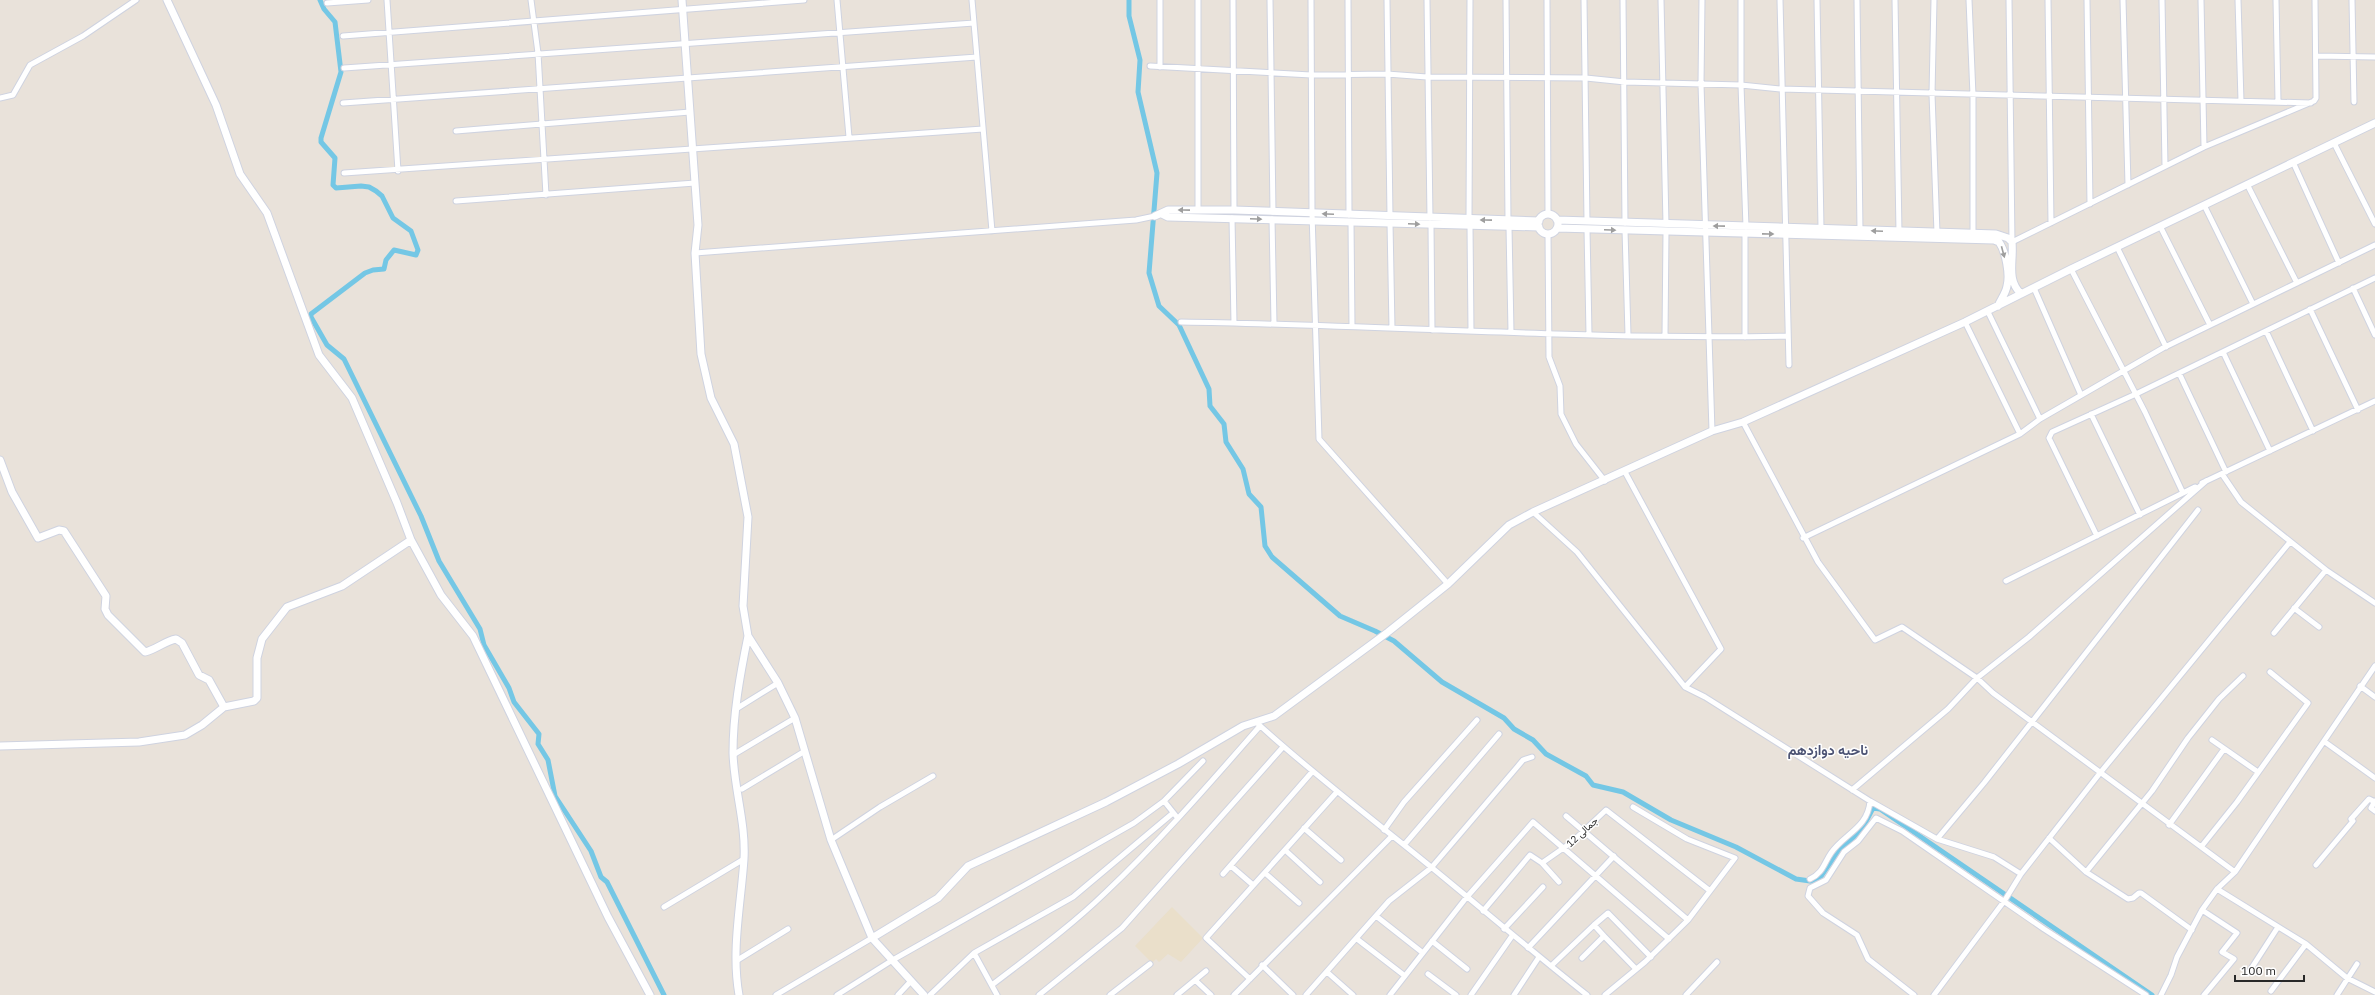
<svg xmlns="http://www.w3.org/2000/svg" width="2375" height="995" viewBox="0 0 2375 995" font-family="'IBM Plex Sans',Vazirmatn,sans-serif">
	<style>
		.education { fill: #eadfca }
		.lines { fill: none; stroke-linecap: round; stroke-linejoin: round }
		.canal { stroke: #74c7e5; stroke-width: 5 }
		.street-casing { stroke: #cfd3e0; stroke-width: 7 }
		.secondary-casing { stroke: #cfd3e0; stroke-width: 9 }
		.street { stroke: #fff; stroke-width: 5 }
		.secondary { stroke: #fff; stroke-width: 7 }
		.oneway { fill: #9e9e9e }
		.labels { text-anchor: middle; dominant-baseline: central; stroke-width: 3; stroke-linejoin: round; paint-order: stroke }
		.street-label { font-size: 10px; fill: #282828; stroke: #fff }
		.district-label { font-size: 14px; font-weight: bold; fill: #4c5374; stroke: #fff }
	</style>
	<rect width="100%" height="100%" fill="#e9e2da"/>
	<path class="education" d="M 1172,907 L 1203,938 L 1181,962 L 1168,954 L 1159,962 L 1156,959 L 1152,963 L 1135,946 Z"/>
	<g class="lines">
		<path class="canal" d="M 320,0 L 324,9 L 335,22 L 341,72 L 321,138 L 321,142 L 335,158 L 333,185 L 336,188 L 361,186 L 369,187 L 376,191 L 382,196 L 393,218 L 411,231 L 418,250 L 416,255 L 394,250 L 386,260 L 384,269 L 373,270 L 365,273 L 311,314 L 311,317 L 327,345 L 344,359 L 421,516 L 439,561 L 480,629 L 484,645 L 509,688 L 514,702 L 539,734 L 538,744 L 548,760 L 555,796 L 591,851 L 601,877 L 607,882 L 664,995
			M 1129,0 L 1129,16 L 1140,60 L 1138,92 L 1157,173 L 1149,273 L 1159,306 L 1179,325 L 1209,389 L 1210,406 L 1224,424 L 1226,442 L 1243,469 L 1249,494 L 1261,507 L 1265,546 L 1272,557 L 1340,616 L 1375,631 L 1394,641 L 1442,682 L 1504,718 L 1514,729 L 1533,740 L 1546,754 L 1586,776 L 1593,785 L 1623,792 L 1671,820 L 1736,847 L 1796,879 L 1817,882 L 1837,853 L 1862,829 L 1873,808 L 1880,809 L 2152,995"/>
		<defs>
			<path id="street" d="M 387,0 L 398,171
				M 531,0 L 538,53 L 546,195
				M 837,0 L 849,137
				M 972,0 L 992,231
				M 1160,0 L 1160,67
				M 1233,0 L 1234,210
				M 1270,0 L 1273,212
				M 1311,0 L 1312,213 L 1319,439 L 1448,584
				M 1348,0 L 1349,215
				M 1387,0 L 1390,216
				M 1427,0 L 1430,218
				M 1506,0 L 1508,220
				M 1547,0 L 1548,214
				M 1584,0 L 1587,221
				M 1623,0 L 1625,223
				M 1661,0 L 1666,224
				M 1702,0 L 1701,84 L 1712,431
				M 1741,0 L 1741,85 L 1746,227
				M 1780,0 L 1789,365
				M 1817,0 L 1821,228
				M 1857,0 L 1860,230
				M 1895,0 L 1899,232
				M 1934,0 L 1932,94 L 1937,233
				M 1969,0 L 1973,95 L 1973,234
				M 2009,0 L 2012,242 L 2204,147 L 2314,101 L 2316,98 L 2315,0
				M 2048,0 L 2051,223
				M 2087,0 L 2090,204
				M 2123,0 L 2128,185
				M 2162,0 L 2165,166
				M 2201,0 L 2204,147
				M 2238,0 L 2241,101
				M 2276,0 L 2278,101
				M 2352,0 L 2354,102
				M 327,3 L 368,0
				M 343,36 L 804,0
				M 2317,56 L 2375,57
				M 1150,66 L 1311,75 L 1387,74 L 1427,77 L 1586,78 L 1625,82 L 1741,85 L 1781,89 L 2311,103
				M 344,68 L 974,23
				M 0,98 L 13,95 L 30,65 L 83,36 L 136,0
				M 343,103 L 977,57
				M 456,131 L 690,112
				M 2334,143 L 2375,224
				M 2293,162 L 2339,263
				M 344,173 L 983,129
				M 2247,184 L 2297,283
				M 456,201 L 695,183
				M 2204,205 L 2253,304
				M 1198,210 L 1198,0
				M 1232,218 L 1234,323
				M 1272,219 L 1274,323
				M 1469,219 L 1470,0
				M 1351,222 L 1352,326
				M 1390,223 L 1392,328
				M 1431,225 L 1432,330
				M 1470,226 L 1471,331
				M 2160,226 L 2210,325
				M 1509,227 L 1511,332
				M 1587,229 L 1589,334
				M 1625,230 L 1628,335
				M 1548,234 L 1549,357 L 1560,386 L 1561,414 L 1576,444 L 1605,481
				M 1745,234 L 1745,337
				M 2117,247 L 2166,347
				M 695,253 L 1136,220 L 1155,216
				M 2071,269 L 2145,412 L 2183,493
				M 2034,288 L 2081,395
				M 2353,288 L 2375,335
				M 2310,309 L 2358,410
				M 1988,312 L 2040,419
				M 1181,322 C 1383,325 1585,340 1787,336
				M 1965,322 L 2020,434
				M 2266,331 L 2313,431
				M 1665,336 L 1666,232
				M 2223,352 L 2270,451
				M 2179,373 L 2226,472
				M 2091,414 L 2140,515
				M 1743,422 L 1818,562 L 1875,640 L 1902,627 L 1977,678 L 1993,693 L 2235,872
				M 1625,472 L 1721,649 L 1685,687
				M 2222,474 L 2241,502 L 2326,570 L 2375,603
				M 2202,483 L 2375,401
				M 1533,512 L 1577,552 L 1685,687 L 1705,697 L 1870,801 L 1937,839 L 1994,857 L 2021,874
				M 2097,536 L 2049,438 L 2052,432 L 2136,394 L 2375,278
				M 1803,538 L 2020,434 L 2040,419 L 2163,348 L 2375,245
				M 2006,581 L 2195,487
				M 2294,608 L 2319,627
				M 2274,633 L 2326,570
				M 2360,686 L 2375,697
				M 736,709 L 778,683
				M 1256,722 C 1304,766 1353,804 1404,845 C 1465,894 1525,946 1587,995
				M 2212,740 L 2258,772
				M 2325,742 L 2375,778
				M 733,755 L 795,718
				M 742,789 L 805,751
				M 1852,790 L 1948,709 L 1977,678 L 2029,637 L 2206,481
				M 1164,801 L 1176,816
				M 2375,801 L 2371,808 L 2375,811
				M 1566,816 L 1688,920
				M 2169,825 L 2224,749
				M 1304,828 L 1341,860
				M 1384,830 L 1404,802 L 1477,720
				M 2049,838 L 2086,872 L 2128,899 L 2133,898 L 2139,893 L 2141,893 L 2192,930
				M 1937,839 L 1984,783 L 2198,510
				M 831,840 L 880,807 L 933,776
				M 1404,845 L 1499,734
				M 2201,847 L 2237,802 L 2308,703 L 2270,672
				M 1285,850 L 1320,882
				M 1542,863 L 1572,842 L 1606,810 L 1709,890
				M 2316,865 L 2353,821 L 2351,819 L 2369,799 L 2375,802
				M 1231,866 L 1253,885
				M 2086,872 L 2152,791 L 2188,738 L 2219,699 L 2243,676
				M 1265,873 L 1299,903
				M 1223,874 L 1312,772
				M 1810,879 C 1823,873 1824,863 1831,853 C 1844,834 1868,828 1870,801
				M 2217,889 L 2306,944 L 2347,978 L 2375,992
				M 664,907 L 744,859
				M 2202,910 L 2237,933 L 2222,952 L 2234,959 L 2204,995
				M 1483,911 L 1530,855 L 1542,863 L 1559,882
				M 1376,916 L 1423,953
				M 1594,925 L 1608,913 L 1651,957
				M 1504,929 L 1543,887
				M 1357,939 L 1405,976
				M 1432,941 L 1467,969
				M 1528,948 L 1614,856
				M 974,953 L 997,995
				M 1582,958 L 1604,936 L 1636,969
				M 736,961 L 788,929
				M 1262,965 L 1293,995
				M 1551,966 L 1594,925 L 1604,936
				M 1327,972 L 1353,995
				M 2249,972 L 2278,927
				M 1428,974 L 1456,995
				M 1250,979 L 1206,938 L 1336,793
				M 1195,980 L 1211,995
				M 992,985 C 1031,955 1070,927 1105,893 C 1160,841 1210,783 1260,726
				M 2271,991 L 2306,944
				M 776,995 L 872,938
				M 837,995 L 891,961 L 1134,823 L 1164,801 L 1203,761
				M 898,995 L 911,981
				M 930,995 L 974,953 L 1073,897 L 1173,813
				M 1039,995 L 1122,928 L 1283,747
				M 1110,995 L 1150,964
				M 1177,995 L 1206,971
				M 1234,995 L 1392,836
				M 1306,995 L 1389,901 L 1431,868 L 1518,766 L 1523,760 L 1532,757
				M 1390,995 L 1466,898 L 1533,822 L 1669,939
				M 1471,995 L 1512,936
				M 1514,995 L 1539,957
				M 1605,995 L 1645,962 L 1688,920 L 1735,858 L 1687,839 L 1633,807
				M 1686,995 L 1717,962
				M 1914,995 L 1868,959 L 1857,935 L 1823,913 L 1808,896 L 1810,888 L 1826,880 L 1844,852 L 1858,841 L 1876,818 L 1902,831 L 2044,929 L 2146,995
				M 1934,995 L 2005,900 L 2021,874 L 2100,773 L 2290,542
				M 2161,995 L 2171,975 L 2177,957 L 2202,910 L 2217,889 L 2235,872 L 2375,666
				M 2337,995 L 2357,964"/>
			<path id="secondary" d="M 167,0 L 216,105 L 240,174 L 267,213 L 319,355 L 352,398 L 397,503 L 411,540 L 441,595 L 473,636 L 608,917 L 650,995
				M 682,0 L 698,225 L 695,253 L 701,354 L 711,398 L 734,444 L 748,517 L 743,606 L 748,636 L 778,683 L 795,718 L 831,840 L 872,938 L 924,995
				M 1162,214 L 1168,217 L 1539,227
				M1538 224a10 10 0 1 1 20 0a10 10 0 1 1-20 0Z
				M 1155,216 L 1168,210 L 1234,210 L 1539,221
				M 1557,220 L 1996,234 L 2008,238 L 2012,242 C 2014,262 2006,279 2021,294
				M 1557,228 L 1994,240 L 1999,242 C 2006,252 2010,275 2007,286 C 2006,293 2001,299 1998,306
				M 0,460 L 12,492 L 38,538 L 59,530 L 64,531 L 106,596 L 105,609 L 108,615 L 145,652 C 157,649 165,641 176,639 L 182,643 L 199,675 L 209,680 L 224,707
				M 0,746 L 139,742 L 185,735 L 202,725 L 224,707 L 254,701 L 257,698 L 257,658 L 262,639 L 287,607 L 342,586 L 411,540
				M 872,938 L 938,898 L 968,866 L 1106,802 L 1178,764 L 1243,726 L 1274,716 L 1388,632 L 1448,584 L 1509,525 L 1533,512 L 1712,431 L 1743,422 L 1965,322 L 2071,269 L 2375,123
				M 739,995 C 731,950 741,904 744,859 C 746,823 734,789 733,753 C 733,714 740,675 748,636"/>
		</defs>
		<use href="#street" class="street-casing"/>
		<use href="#secondary" class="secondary-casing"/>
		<use href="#street" class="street"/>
		<use href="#secondary" class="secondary"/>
	</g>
	<defs><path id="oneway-solid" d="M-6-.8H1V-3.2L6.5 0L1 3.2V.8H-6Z"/></defs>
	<g class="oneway">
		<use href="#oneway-solid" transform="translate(1184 210) rotate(-179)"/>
		<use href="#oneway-solid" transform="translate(1328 214) rotate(-178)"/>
		<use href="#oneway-solid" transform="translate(1256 219) rotate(2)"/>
		<use href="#oneway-solid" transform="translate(1486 220) rotate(-179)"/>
		<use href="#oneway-solid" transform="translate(1414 224) rotate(2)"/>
		<use href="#oneway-solid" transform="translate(1719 226) rotate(-179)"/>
		<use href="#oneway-solid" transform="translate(1610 230) rotate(2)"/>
		<use href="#oneway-solid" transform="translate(1877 231) rotate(-178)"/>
		<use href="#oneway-solid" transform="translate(1768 234) rotate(1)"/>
		<use href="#oneway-solid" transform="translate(2003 252) rotate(75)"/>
	</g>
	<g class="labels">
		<g class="street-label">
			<text transform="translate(1582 832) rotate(-43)">جمالی 12</text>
		</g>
		<g class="district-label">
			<text x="1828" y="750">ناحیه دوازدهم</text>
		</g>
	</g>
	<path d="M2235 975v6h69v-6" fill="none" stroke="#282828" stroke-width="2"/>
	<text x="2241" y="975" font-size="12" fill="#282828" stroke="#ffffff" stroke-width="3" paint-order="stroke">100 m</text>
</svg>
